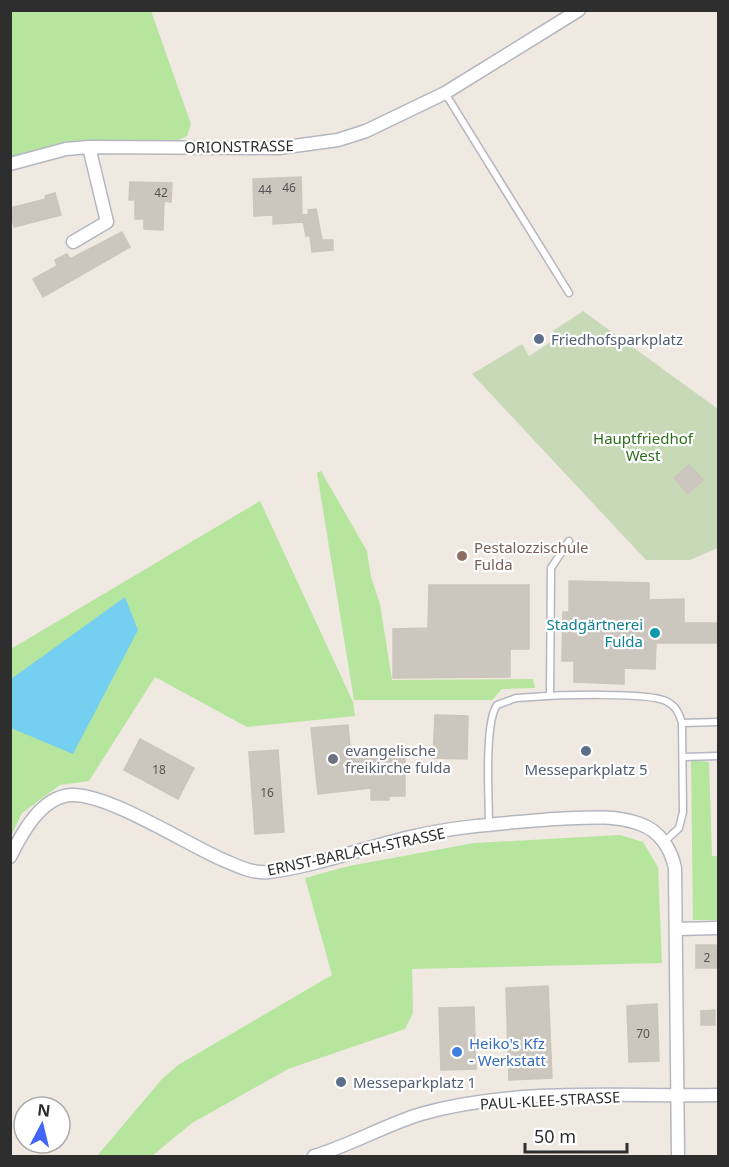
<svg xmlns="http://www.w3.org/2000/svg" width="729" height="1167" viewBox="0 0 729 1167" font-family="'Noto Sans',sans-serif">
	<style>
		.green { fill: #b6e59e }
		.cemetery { fill: #c8d9b8 }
		.water { fill: #75cff0 }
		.building { fill: #cbc7bf; stroke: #cbc5ba; stroke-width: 1.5 }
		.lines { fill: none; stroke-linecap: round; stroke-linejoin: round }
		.lane-casing { stroke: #b4b7c1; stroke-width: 9 }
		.street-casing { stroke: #b4b7c1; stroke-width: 15 }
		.lane { stroke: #fff; stroke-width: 6 }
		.street { stroke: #fff; stroke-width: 12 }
		.service-dot { fill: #5c6f8a; stroke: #fff; stroke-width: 2 }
		.education-dot { fill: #8d6e63; stroke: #fff; stroke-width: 2 }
		.culture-dot { fill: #0f9aa8; stroke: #fff; stroke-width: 2 }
		.worship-dot { fill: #6b7280; stroke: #fff; stroke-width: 2 }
		.shop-dot { fill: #3f7fe0; stroke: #fff; stroke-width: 2 }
		.labels { text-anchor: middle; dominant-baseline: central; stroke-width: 4.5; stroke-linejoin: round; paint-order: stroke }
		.number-label { font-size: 12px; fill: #555452 }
		.street-label { font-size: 15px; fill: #2e2e2e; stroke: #fff }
		.service-label { font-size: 15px; fill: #4e5e75; stroke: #fff; text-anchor: start }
		.park-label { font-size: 15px; fill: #2c6e1b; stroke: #fff }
		.education-label { font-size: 15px; fill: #785e54; stroke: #fff; text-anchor: start }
		.culture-label { font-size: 15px; fill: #0d838f; stroke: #fff; text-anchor: end }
		.worship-label { font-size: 15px; fill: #5b616d; stroke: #fff; text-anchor: start }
		.shop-label { font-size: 15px; fill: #366cbe; stroke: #fff; text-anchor: start }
	</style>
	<rect width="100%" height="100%" fill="#efe9e1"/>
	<path class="green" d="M 11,11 L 151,11 L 191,124 L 187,136 L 174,142 C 117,141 64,139 11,160 Z
		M 321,471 L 367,551 L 371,577 L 380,604 L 392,680 L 533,679 L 535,688 L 502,689 L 492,700 L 354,700 L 317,473 Z
		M 260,501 L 353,702 L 355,716 L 247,727 L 155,677 L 89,781 L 60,785 L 22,813 L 11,836 L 11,649 Z
		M 691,760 L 709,762 L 712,856 L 718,856 L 718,920 L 693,920 Z
		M 620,835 L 643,842 L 658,867 L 662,963 L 412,969 L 413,1013 L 405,1029 L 288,1069 L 192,1123 L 152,1156 L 97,1156 L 162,1079 L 178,1065 L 332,975 L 305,878 L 349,866 L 474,843 Z"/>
	<path class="cemetery" d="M 583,311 L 718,409 L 718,548 L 690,560 L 646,560 L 472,374 L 522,344 L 529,356 L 557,338 L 553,331 Z"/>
	<path class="water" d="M 125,597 L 138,630 L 73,754 L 11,728 L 11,679 Z"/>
	<path class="building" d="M 301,177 L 302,215 L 309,214 L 308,210 L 316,209 L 322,240 L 333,240 L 333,250 L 312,252 L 310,236 L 306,236 L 302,215 L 303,222 L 273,224 L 273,215 L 254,216 L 253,179 Z
		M 130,182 L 172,183 L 171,202 L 164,201 L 163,230 L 144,229 L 144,219 L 135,219 L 135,200 L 129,200 Z
		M 55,193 L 61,215 L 14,227 L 10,208 L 46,199 L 45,196 Z
		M 122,232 L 130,247 L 43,297 L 33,279 L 57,266 L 55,260 L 67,254 L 70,259 Z
		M 689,465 L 703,480 L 688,494 L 674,478 Z
		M 569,581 L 649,583 L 649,600 L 684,599 L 684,623 L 718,623 L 718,643 L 656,643 L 655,669 L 624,668 L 624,684 L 574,682 L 574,661 L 562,661 L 563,612 L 569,612 Z
		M 429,585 L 529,585 L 529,649 L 510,649 L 510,677 L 393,678 L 393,629 L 428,628 Z
		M 435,715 L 468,716 L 467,759 L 433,758 Z
		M 348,725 L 351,759 L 405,758 L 405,796 L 389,796 L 389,800 L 371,800 L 371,788 L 318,794 L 311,728 Z
		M 140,739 L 194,768 L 178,799 L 124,770 Z
		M 278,750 L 284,832 L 255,834 L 249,752 Z
		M 696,945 L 716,945 L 717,968 L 696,968 Z
		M 548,986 L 552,1078 L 509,1080 L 506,988 Z
		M 657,1004 L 659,1061 L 629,1062 L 627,1006 Z
		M 474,1007 L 476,1069 L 441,1070 L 439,1008 Z
		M 715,1010 L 715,1025 L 701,1025 L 701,1011 Z"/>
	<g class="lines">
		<defs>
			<path id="lane" d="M 445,93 L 569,293
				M 550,696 L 551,568 L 569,541
				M 682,723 L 718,722
				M 683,757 L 718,756
				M 489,824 C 489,799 484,723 497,705 L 516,698 L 532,697 C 558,695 647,692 666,701 C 676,706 679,713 682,723 L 683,812 L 679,828 L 664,842"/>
			<path id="street" d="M 10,164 L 66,149 L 89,147 L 279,148 L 338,140 L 366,131 L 445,93 L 579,10
				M 73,242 L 107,222 L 89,147
				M 10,857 C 22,833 41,797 71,795 C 107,793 185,843 221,859 C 236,865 252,874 269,872 C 316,866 363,848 410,837 C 457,826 506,823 554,819 C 583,818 613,814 640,824 C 660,831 671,849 675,868 L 678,1156
				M 677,929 L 718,928
				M 314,1156 C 351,1145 385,1125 421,1114 C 516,1087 621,1097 718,1095"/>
		</defs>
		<use href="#lane" class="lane-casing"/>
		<use href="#street" class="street-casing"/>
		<use href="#lane" class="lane"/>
		<use href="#street" class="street"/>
	</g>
	<g class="service-dot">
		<circle cx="539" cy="339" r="6"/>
		<circle cx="586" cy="751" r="6"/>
		<circle cx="341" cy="1082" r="6"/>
	</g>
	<circle class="education-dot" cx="462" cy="556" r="6"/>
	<circle class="culture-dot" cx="655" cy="633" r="6"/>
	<circle class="worship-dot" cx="333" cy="759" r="6"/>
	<circle class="shop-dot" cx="457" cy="1052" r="6"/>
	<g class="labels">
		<g class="number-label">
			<text x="289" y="187">46</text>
			<text x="265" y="189">44</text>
			<text x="161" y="192">42</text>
			<text x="159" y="769">18</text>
			<text x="267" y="792">16</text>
			<text x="707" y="957">2</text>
			<text x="643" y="1033">70</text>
		</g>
		<g class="street-label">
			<text transform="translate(239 146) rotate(-1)">ORIONSTRASSE</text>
			<text transform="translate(356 851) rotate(-12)">ERNST-BARLACH-STRASSE</text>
			<text transform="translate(550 1100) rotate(-3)">PAUL-KLEE-STRASSE</text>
		</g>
		<g class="service-label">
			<text x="551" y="339">Friedhofsparkplatz</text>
			<text x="586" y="769" text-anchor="middle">Messeparkplatz 5</text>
			<text x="353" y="1082">Messeparkplatz 1</text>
		</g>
		<g class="park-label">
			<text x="643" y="438">Hauptfriedhof<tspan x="643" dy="17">West</tspan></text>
		</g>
		<g class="education-label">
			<text x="474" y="547">Pestalozzischule<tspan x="474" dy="17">Fulda</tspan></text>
		</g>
		<g class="culture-label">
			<text x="643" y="624">Stadgärtnerei<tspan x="643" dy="17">Fulda</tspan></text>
		</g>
		<g class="worship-label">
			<text x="345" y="750">evangelische<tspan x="345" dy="17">freikirche fulda</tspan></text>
		</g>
		<g class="shop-label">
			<text x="469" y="1043">Heiko's Kfz<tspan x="469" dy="17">- Werkstatt</tspan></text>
		</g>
	</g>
	<rect width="729" height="1167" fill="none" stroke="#2e2e2e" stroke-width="24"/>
	<g transform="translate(42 1125) rotate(7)"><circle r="28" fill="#ffffff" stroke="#ababab" stroke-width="1.5"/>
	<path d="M0-4.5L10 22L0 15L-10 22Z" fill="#4264fb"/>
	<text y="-9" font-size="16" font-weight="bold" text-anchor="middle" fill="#2e2e2e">N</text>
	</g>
	<path d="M525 1143v9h102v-9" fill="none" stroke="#2e2e2e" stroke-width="3"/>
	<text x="534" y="1143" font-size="18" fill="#2e2e2e" stroke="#ffffff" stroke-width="4.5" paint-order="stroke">50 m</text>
</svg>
